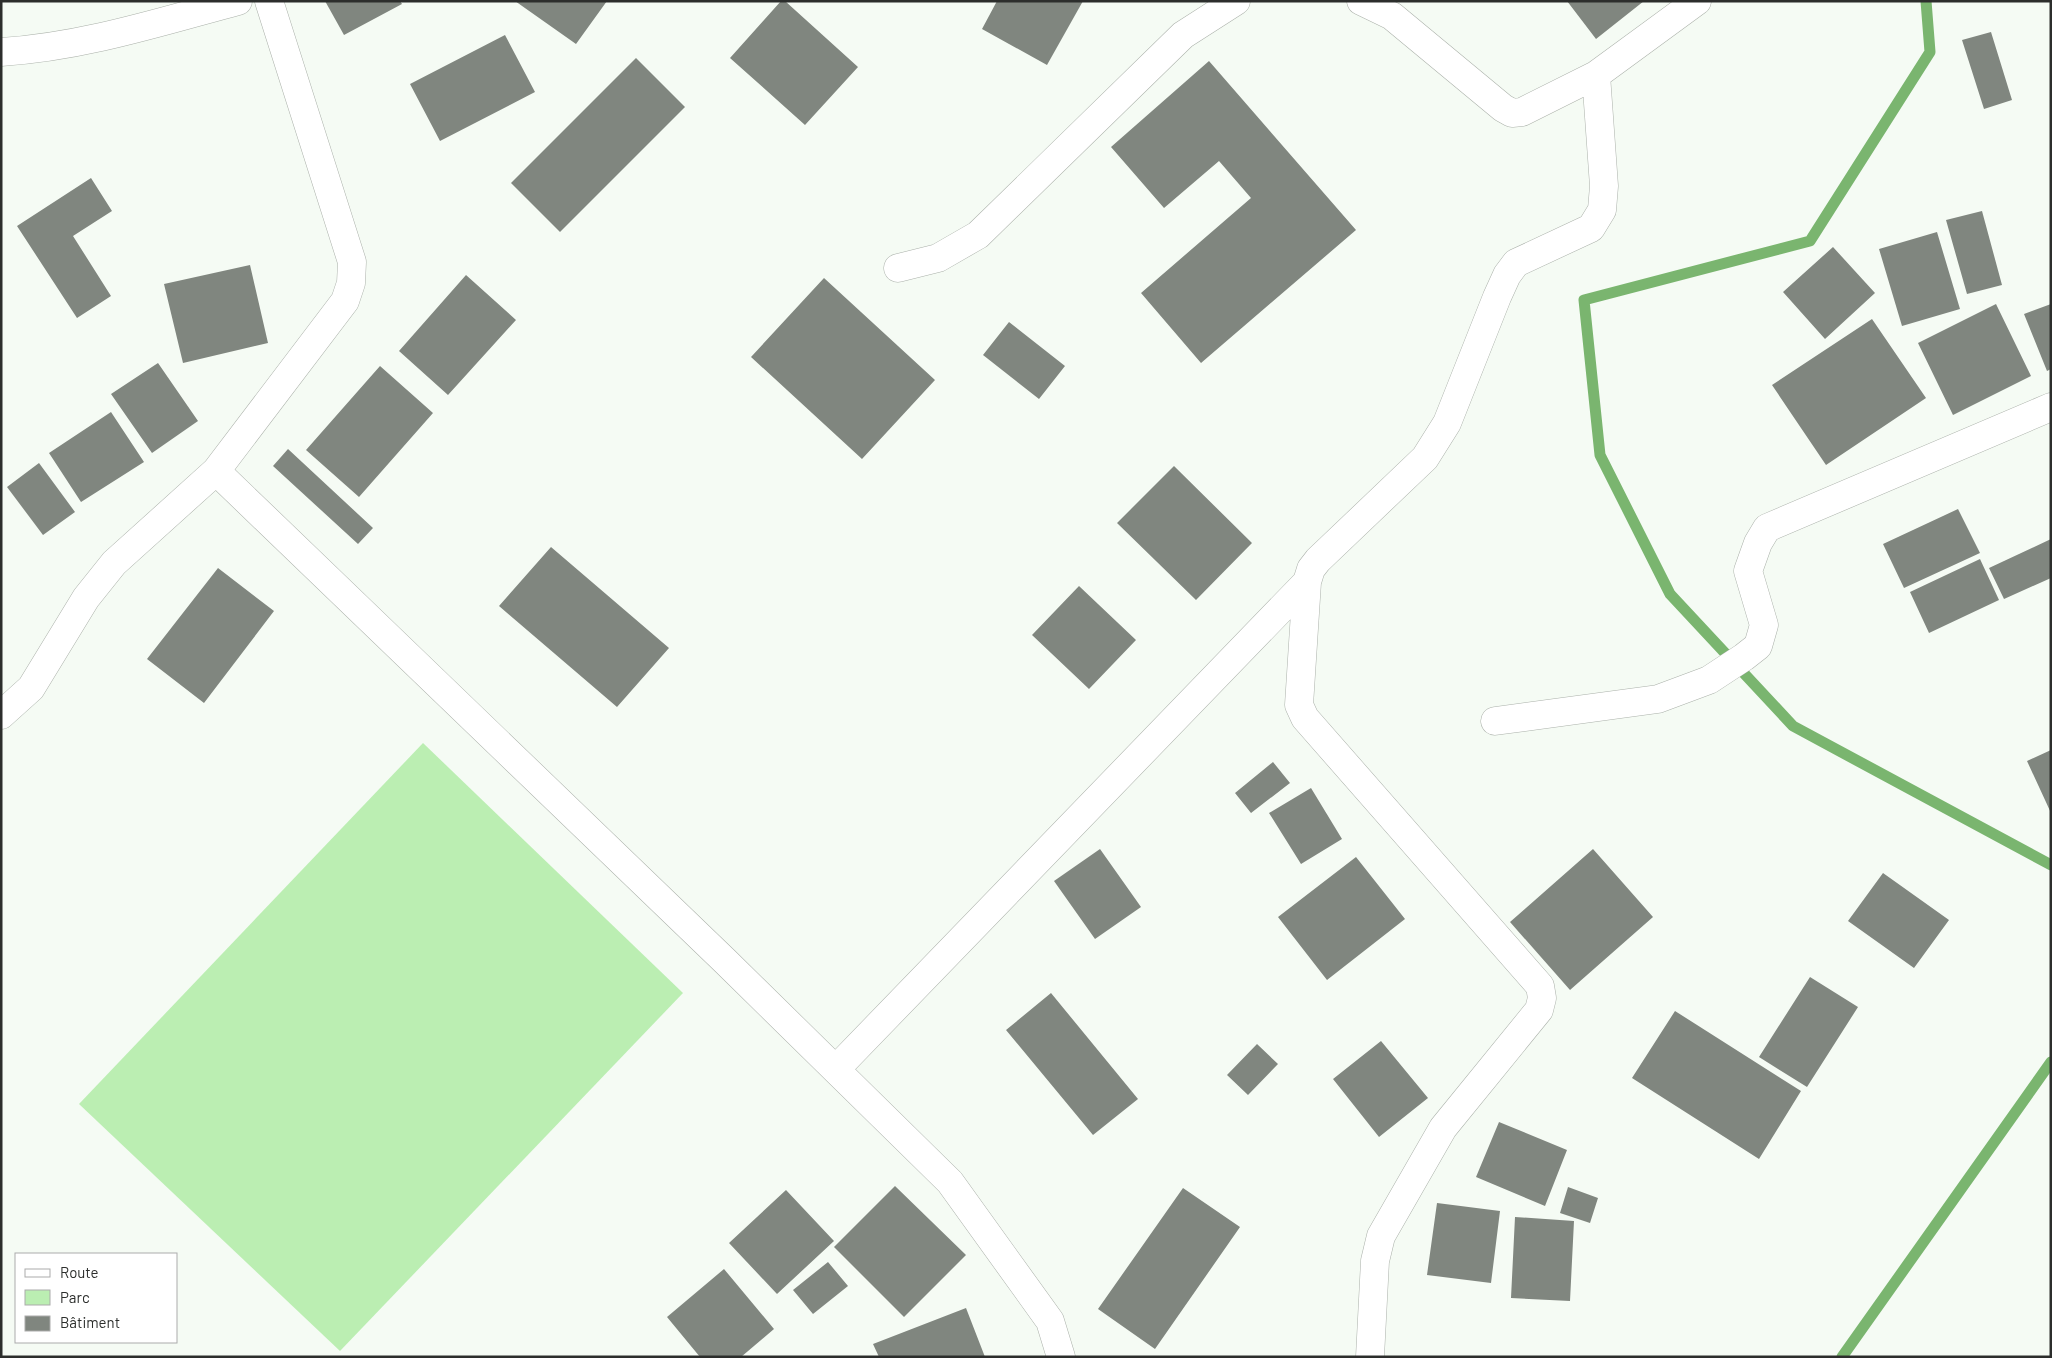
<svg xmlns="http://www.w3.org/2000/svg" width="2052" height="1358" viewBox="0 0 2052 1358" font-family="Barlow,sans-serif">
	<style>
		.green { fill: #bbeeb2 }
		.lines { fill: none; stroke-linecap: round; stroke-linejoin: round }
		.stream { stroke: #7ab56f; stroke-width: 11 }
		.building { fill: #80867f }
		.minor-casing { stroke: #abb1aa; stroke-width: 29 }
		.minor { stroke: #fff; stroke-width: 28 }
	</style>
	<rect width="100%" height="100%" fill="#f5fbf4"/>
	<path class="green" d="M 423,743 L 683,993 L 340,1351 L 79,1104 Z"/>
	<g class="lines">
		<path class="stream" d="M 1926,1 L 1930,52 L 1810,241 L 1584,300 L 1600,455 L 1670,594 L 1793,726 L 2051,865
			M 1842,1357 L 2051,1062"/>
	</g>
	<path class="building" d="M 325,1 L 400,1 L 402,4 L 344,35 Z
		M 515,1 L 607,1 L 576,44 Z
		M 781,1 L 785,1 L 858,67 L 805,125 L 730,58 Z
		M 997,1 L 1083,1 L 1047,65 L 982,29 Z
		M 1567,1 L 1644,1 L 1596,39 Z
		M 1991,32 L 2012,100 L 1984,109 L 1962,40 Z
		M 505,35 L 535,92 L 440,141 L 410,84 Z
		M 636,58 L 685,107 L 560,232 L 511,183 Z
		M 1209,61 L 1356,230 L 1201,363 L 1141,293 L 1251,198 L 1219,161 L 1164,208 L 1111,147 Z
		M 91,178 L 112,211 L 73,236 L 111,296 L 77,318 L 17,226 Z
		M 1982,211 L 2002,285 L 1967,294 L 1946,220 Z
		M 1937,232 L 1960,309 L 1902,326 L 1879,249 Z
		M 1833,247 L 1875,293 L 1825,339 L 1783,292 Z
		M 250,265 L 268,343 L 183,363 L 164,284 Z
		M 466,275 L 516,320 L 448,395 L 399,351 Z
		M 824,278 L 935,380 L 862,459 L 751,357 Z
		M 1996,304 L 2031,376 L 1953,415 L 1918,343 Z
		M 2051,304 L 2051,369 L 2047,371 L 2024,314 Z
		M 1872,319 L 1926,398 L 1826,465 L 1772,385 Z
		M 1009,322 L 1065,366 L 1039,399 L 983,355 Z
		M 158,363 L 198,421 L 152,453 L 111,394 Z
		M 380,366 L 433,413 L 359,497 L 306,450 Z
		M 111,412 L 144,462 L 81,502 L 49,453 Z
		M 288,449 L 373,528 L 358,544 L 273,466 Z
		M 39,463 L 75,512 L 43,535 L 7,487 Z
		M 1174,466 L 1252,543 L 1196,600 L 1117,523 Z
		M 1958,509 L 1980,553 L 1904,588 L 1883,544 Z
		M 2051,539 L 2051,578 L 2004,599 L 1989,568 Z
		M 551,547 L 669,648 L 617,707 L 499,606 Z
		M 1980,559 L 1999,600 L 1929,633 L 1910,592 Z
		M 218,568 L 274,611 L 204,703 L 147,659 Z
		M 1079,586 L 1136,640 L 1089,689 L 1032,635 Z
		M 2051,750 L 2051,813 L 2027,761 Z
		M 1273,762 L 1290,783 L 1251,813 L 1235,793 Z
		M 1311,788 L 1342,839 L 1301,864 L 1269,813 Z
		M 1100,849 L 1141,907 L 1095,939 L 1054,881 Z
		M 1593,849 L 1653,917 L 1570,990 L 1510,922 Z
		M 1356,857 L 1405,919 L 1327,980 L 1278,917 Z
		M 1883,873 L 1949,920 L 1914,968 L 1848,921 Z
		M 1810,977 L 1858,1007 L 1807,1087 L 1759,1057 Z
		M 1051,993 L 1138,1099 L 1093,1135 L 1006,1030 Z
		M 1675,1011 L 1801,1091 L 1759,1159 L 1632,1078 Z
		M 1381,1041 L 1428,1098 L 1379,1137 L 1333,1079 Z
		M 1257,1044 L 1278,1064 L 1248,1095 L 1227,1075 Z
		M 1499,1122 L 1567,1150 L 1545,1206 L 1476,1177 Z
		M 895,1186 L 966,1255 L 904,1317 L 834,1247 Z
		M 1568,1187 L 1598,1198 L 1590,1223 L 1560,1213 Z
		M 1183,1188 L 1240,1227 L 1155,1349 L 1098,1309 Z
		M 786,1190 L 834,1241 L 777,1294 L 729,1243 Z
		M 1437,1203 L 1500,1211 L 1491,1283 L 1427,1275 Z
		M 1515,1217 L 1574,1221 L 1570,1301 L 1511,1298 Z
		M 828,1262 L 848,1286 L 813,1314 L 793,1290 Z
		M 724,1269 L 774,1329 L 741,1357 L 700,1357 L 667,1317 Z
		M 966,1308 L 985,1357 L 879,1357 L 873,1344 Z"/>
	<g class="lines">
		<defs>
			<path id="minor" d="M 269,1 L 352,262 L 351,283 L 345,301 L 216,471 L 725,961 L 950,1182 L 1050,1321 L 1061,1357
				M 1361,1 L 1392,16 L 1503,108 L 1512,113 L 1522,112 L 1596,75 L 1697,1
				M 1,52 C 82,47 160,22 238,1
				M 898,268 L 938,258 L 978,235 L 1183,35 L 1236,1
				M 1,715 L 31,688 L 86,598 L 114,563 L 216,471
				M 1495,721 L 1658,699 L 1709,680 L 1744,657 L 1758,646 L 1764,625 L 1748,571 L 1758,543 L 1767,528 L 2051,407
				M 836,1069 L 1307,582
				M 1370,1357 L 1375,1261 L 1381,1236 L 1443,1128 L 1539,1010 L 1542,998 L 1540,986 L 1305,718 L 1299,705 L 1307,582 L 1311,569 L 1318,560 L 1425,458 L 1447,423 L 1497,297 L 1507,275 L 1516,263 L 1591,228 L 1602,210 L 1604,186 L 1596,75"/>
		</defs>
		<use href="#minor" class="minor-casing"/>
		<use href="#minor" class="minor"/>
	</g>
	<rect width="2052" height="1358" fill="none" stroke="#2c2e2c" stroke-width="5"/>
	<rect x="15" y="1253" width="162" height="90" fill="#ffffff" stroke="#ababab"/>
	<rect x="25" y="1269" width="25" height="8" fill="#ffffff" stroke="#ababab"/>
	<text x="60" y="1278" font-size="15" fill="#2c2e2c">Route</text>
	<rect x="25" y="1290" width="25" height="15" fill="#bbeeb2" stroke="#ababab"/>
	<text x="60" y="1303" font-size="15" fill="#2c2e2c">Parc</text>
	<rect x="25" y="1316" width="25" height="15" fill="#80867f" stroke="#ababab"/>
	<text x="60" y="1328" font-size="15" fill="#2c2e2c">Bâtiment</text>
</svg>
